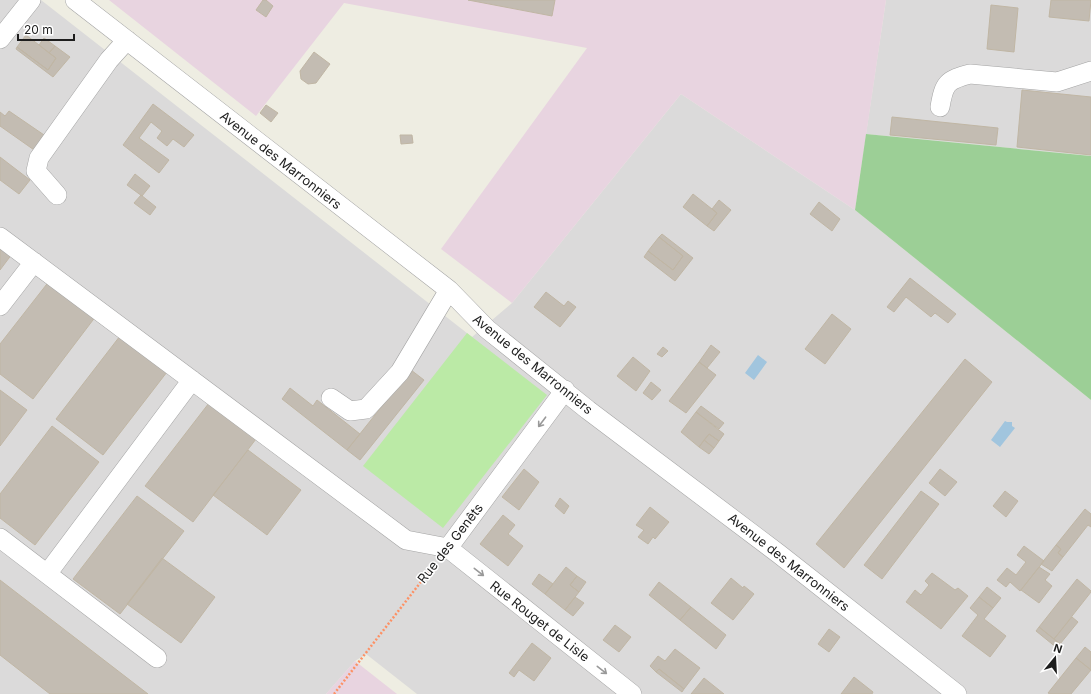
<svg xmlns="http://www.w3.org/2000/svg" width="1091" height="694" viewBox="0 0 1091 694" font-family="Inter,sans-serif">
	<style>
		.residential { fill: #dbdada }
		.industrial { fill: #e8d4e0 }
		.grass { fill: #bbeaa6 }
		.forest { fill: #9ccf96 }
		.water { fill: #a1c5de }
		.building { fill: #c3bcb2; stroke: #c0b6a4 }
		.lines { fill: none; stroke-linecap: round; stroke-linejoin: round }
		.minor-casing { stroke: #a4a4a4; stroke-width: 20 }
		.path { stroke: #fd9165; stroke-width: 2.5; stroke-dasharray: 2 2; stroke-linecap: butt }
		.minor { stroke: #fff; stroke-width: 19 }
		.oneway { stroke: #999 }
		.labels { text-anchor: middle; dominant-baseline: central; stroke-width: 3; stroke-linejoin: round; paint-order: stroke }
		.street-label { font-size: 13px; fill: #1d1d1d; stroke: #fff }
	</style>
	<rect width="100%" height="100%" fill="#eeede2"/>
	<path class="residential" d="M 0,0 L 41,0 L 472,337 L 512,303 L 681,94 L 855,210 L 1091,400 L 1091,694 L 417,694 L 366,654 L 355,661 L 326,694 L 0,694 Z
		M 886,0 L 1091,0 L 1091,156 L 866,134 Z"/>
	<path class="industrial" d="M 109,0 L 886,0 L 855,210 L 681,94 L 512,303 L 441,249 L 587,48 L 344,3 L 256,116 Z
		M 355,661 L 397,694 L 326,694 Z"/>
	<path class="grass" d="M 467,333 L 547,395 L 443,528 L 363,466 Z"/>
	<path class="forest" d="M 866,134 L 1091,156 L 1091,400 L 855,210 Z"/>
	<path class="water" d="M 758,355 L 767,362 L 754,380 L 745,373 Z
		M 1005,421 L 1007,422 L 1012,422 L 1012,426 L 1015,428 L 1000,447 L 991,440 Z"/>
	<path class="building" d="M 263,0 L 266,0 L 273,6 L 266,17 L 256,10 Z
		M 468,0 L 555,0 L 552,16 Z
		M 1051,0 L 1091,0 L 1089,21 L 1049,17 Z
		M 991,5 L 1018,8 L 1014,52 L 987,49 Z
		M 26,35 L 56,58 L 48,70 L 17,47 Z
		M 44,38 L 55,46 L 49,53 L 39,45 Z
		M 55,46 L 70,57 L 53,77 L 16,49 L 17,47 L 48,70 L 56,58 L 49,53 Z
		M 314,52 L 330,64 L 316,83 L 308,84 L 301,79 L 300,71 Z
		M 1022,90 L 1091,97 L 1091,155 L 1017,147 Z
		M 153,104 L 194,135 L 184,147 L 173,139 L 167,146 L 157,138 L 162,131 L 151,122 L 139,138 L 169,160 L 159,173 L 123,145 Z
		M 266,105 L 278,113 L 271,122 L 260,113 Z
		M 9,111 L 47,137 L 37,152 L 0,126 L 0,112 L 5,116 Z
		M 892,117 L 998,128 L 996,145 L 890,135 Z
		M 400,135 L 412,135 L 413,143 L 401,144 Z
		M 0,157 L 30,180 L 19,194 L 0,180 Z
		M 135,174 L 150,186 L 142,196 L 127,185 Z
		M 693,194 L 717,213 L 707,226 L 683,207 Z
		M 141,195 L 156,207 L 150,215 L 134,203 Z
		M 719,200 L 731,210 L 714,231 L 707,226 L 717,213 L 712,209 Z
		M 819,202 L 840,219 L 832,231 L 810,214 Z
		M 662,234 L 693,258 L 675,281 L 644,257 L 648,251 L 673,270 L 683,256 L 659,237 Z
		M 659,237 L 683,256 L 673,270 L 648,251 Z
		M 0,245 L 12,254 L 0,270 Z
		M 910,278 L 956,314 L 948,323 L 935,313 L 931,317 L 906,297 L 894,312 L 887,307 Z
		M 50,280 L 96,316 L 33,399 L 0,374 L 0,344 Z
		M 546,292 L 564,306 L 568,301 L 576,307 L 560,327 L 534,307 Z
		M 832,314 L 851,329 L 825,364 L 805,349 Z
		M 120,336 L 167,372 L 103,455 L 56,419 Z
		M 711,345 L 720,352 L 707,368 L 699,362 Z
		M 663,347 L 668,351 L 662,357 L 657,354 Z
		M 633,357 L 650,371 L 636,391 L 617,376 Z
		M 965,359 L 992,382 L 844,568 L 816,544 Z
		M 699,362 L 716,375 L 686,413 L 669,401 Z
		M 411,370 L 424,380 L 360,460 L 347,450 Z
		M 651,382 L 661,390 L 652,400 L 643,393 Z
		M 290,388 L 313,406 L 317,400 L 360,434 L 347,450 L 282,399 Z
		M 0,390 L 27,410 L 0,446 Z
		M 209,403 L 256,439 L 193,522 L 145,486 Z
		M 701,406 L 724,423 L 719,429 L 696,412 Z
		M 696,412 L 724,434 L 719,441 L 709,434 L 699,447 L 681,432 Z
		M 52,426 L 99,462 L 35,545 L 0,518 L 0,494 Z
		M 709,434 L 719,441 L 714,448 L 704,440 Z
		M 704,440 L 714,448 L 709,454 L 699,447 Z
		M 248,450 L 301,490 L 267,535 L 213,495 Z
		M 524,469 L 539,482 L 519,510 L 502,497 Z
		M 940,469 L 957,482 L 945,496 L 929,483 Z
		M 921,491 L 939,504 L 882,579 L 864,565 Z
		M 1005,491 L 1018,501 L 1006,517 L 993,506 Z
		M 137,496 L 184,531 L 120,614 L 73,579 Z
		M 560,498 L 569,506 L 564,514 L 555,506 Z
		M 650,507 L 669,522 L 655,539 L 653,537 L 648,544 L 638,537 L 644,530 L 636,525 Z
		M 1085,509 L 1091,514 L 1091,527 L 1088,525 L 1063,557 L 1058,553 L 1061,549 L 1056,545 Z
		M 503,515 L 515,525 L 508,534 L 523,546 L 508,566 L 480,544 Z
		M 1056,545 L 1061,549 L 1058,553 L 1063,557 L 1052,571 L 1041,564 Z
		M 1024,546 L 1044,561 L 1020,591 L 1010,582 L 1006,587 L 997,580 L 1007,568 L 1016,575 L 1026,562 L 1017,555 Z
		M 162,558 L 215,597 L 181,643 L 127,604 Z
		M 566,567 L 577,576 L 570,585 L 579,592 L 565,610 L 545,594 Z
		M 1039,567 L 1050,574 L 1045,580 L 1052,586 L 1039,603 L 1021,590 Z
		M 932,573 L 955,590 L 958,588 L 968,596 L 941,629 L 906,602 L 915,590 L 921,595 L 929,585 L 925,581 Z
		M 539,574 L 553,584 L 545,594 L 532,584 Z
		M 577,576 L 586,582 L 579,592 L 570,585 Z
		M 731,578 L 743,588 L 744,586 L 754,594 L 733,620 L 711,603 Z
		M 1077,579 L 1091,591 L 1091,592 L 1054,639 L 1039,627 Z
		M 0,580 L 148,694 L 50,694 L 0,655 Z
		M 659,582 L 691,607 L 680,620 L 649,595 Z
		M 987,587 L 1001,598 L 993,608 L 979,597 Z
		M 575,597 L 584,603 L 573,616 L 565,610 Z
		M 979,597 L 993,608 L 984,619 L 1006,636 L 990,657 L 962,636 L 978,615 L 970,608 Z
		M 691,607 L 726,635 L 716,649 L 680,620 Z
		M 1072,617 L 1078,622 L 1060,644 L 1054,639 Z
		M 615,625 L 631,637 L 619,652 L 603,640 Z
		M 1039,627 L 1060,644 L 1057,648 L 1036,631 Z
		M 829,629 L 840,637 L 829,652 L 818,644 Z
		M 532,643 L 551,658 L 534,681 L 519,670 L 514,677 L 509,673 Z
		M 1085,647 L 1091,652 L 1091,670 L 1076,658 Z
		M 675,649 L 700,668 L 684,689 L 659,669 L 656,672 L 650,666 L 658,656 L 665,661 Z
		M 1076,658 L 1091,670 L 1071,694 L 1050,694 L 1048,693 Z
		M 659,669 L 684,689 L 682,692 L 656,672 Z
		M 854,677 L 873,692 L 872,694 L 841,694 Z
		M 704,678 L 724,694 L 691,694 Z"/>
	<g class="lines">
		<defs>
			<path id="minor" d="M 75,0 L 449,290 L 487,329 L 588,410 L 779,554 L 957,694
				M 0,39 L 31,0
				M 940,107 C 944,83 947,80 970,74 L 1057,82 L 1091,71
				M 57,195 L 36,171 L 39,158 L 109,60 L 127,40
				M 0,237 L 406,540 L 448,548 L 632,694
				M 0,306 L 34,262
				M 331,398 L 350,411 L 366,409 L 400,372 L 449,290
				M 0,538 L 157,658
				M 448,548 L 565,390
				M 47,574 L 192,380"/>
		</defs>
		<use href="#minor" class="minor-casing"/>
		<path class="path" d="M 334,694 L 434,565"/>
		<use href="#minor" class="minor"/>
	</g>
	<defs><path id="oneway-shaft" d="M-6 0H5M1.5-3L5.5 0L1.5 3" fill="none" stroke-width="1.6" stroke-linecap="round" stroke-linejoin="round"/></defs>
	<g class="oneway">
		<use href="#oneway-shaft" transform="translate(542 422) rotate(127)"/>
		<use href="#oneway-shaft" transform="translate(479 572) rotate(38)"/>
		<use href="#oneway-shaft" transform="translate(602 670) rotate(38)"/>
	</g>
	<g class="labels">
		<g class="street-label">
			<text transform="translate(281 160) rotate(38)">Avenue des Marronniers</text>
			<text transform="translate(533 364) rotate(39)">Avenue des Marronniers</text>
			<text transform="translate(450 543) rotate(-52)">Rue des Genêts</text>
			<text transform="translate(789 562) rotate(38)">Avenue des Marronniers</text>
			<text transform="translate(540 621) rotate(38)">Rue Rouget de Lisle</text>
		</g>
	</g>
	<g transform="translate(1055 658) rotate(18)" stroke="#ffffff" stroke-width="3" paint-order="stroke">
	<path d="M0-3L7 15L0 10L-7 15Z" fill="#1d1d1d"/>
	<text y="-6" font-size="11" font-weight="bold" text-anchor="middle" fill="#1d1d1d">N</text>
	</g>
	<path d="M18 34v6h56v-6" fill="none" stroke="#1d1d1d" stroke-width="2"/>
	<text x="24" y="34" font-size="12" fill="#1d1d1d" stroke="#ffffff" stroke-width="3" paint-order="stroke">20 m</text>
</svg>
